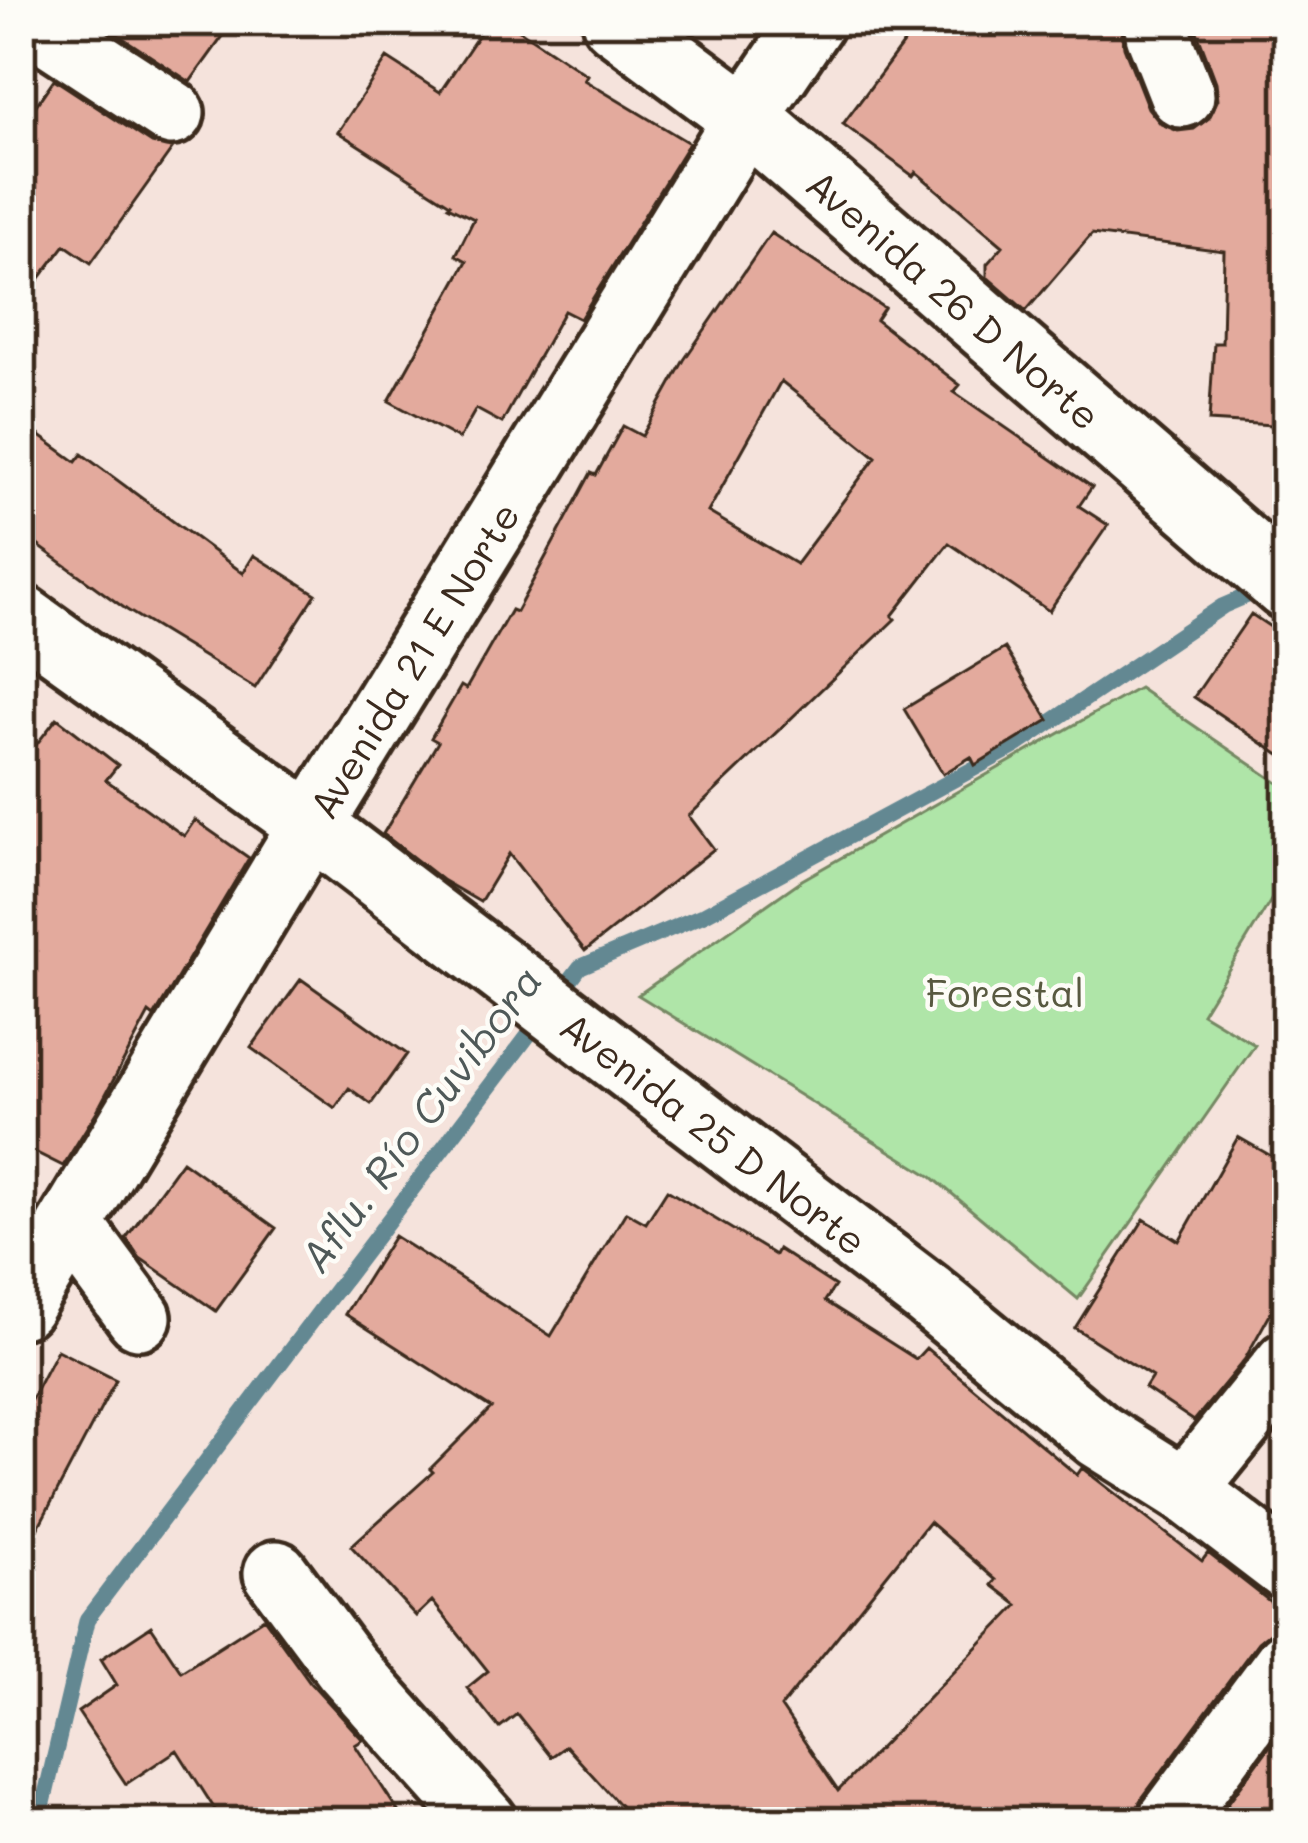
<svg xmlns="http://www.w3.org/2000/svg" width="1308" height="1843" viewBox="0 0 1308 1843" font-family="Mali,sans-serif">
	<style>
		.green { fill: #afe5a8; stroke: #758863; stroke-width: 3 }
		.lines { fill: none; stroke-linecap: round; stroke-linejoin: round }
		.stream { stroke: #638892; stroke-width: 16 }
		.building { fill: #e3aa9d; stroke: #3b2a1e; stroke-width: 3; fill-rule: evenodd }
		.minor-casing { stroke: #3b2a1e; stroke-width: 72 }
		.tertiary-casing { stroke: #3b2a1e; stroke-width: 75 }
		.minor { stroke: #fdfcf7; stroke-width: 63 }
		.tertiary { stroke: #fdfcf7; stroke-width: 66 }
		.labels { text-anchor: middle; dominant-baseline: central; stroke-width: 9; stroke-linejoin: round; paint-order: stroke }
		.street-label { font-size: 39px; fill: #3b2a1e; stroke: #fdfcf7 }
		.park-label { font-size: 39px; fill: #585940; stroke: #fdfcf7 }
		.water-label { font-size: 42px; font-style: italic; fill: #4f5958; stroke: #fdfcf7 }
	</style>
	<rect width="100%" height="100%" fill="#f5e3dc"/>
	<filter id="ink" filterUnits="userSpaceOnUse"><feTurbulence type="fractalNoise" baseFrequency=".00833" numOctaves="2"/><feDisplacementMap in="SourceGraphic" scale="24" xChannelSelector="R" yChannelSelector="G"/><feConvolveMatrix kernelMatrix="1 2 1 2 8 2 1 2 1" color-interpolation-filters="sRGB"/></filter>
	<g filter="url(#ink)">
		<path class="green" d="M 1139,688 L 1287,789 L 1287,874 L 1202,1013 L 1255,1045 L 1078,1299 L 932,1177 L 638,995 L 802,880 Z"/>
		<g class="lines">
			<path class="stream" d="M 39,1822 L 87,1619 L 580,967 L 703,915 L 1014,747 L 1223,606 L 1265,588"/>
		</g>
		<path class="building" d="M 97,21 L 234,21 L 190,82 Z
			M 488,21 L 506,21 L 587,75 L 584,80 L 689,143 L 580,319 L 564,311 L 502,423 L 476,409 L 459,439 L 389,401 L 467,261 L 456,255 L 474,219 L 448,206 L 450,204 L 338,132 L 387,58 L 440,92 Z
			M 920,21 L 1121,21 L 1124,47 L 1148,108 L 1161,124 L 1178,131 L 1194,129 L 1209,118 L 1218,99 L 1216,82 L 1193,21 L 1287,21 L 1287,426 L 1209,421 L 1214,343 L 1222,343 L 1224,251 L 1092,234 L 1026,311 L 987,277 L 987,264 L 1003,246 L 916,172 L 913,176 L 843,124 Z
			M 54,79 L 152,143 L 173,148 L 91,263 L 65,245 L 21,303 L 21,127 Z
			M 771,233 L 884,308 L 876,320 L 960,385 L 954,392 L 1092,487 L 1079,506 L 1108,525 L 1049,611 L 949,543 L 892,616 L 895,619 L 689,816 L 714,849 L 585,951 L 509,854 L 480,902 L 442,880 L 383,834 L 438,742 L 431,738 L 461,686 L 466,689 L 511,610 L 516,612 L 591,473 L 596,475 L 623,426 L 642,436 L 684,360 ZM 781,381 L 876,457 L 796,564 L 708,512 Z
			M 21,422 L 76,462 L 82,454 L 243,573 L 254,555 L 316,594 L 255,688 L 127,610 L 21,533 Z
			M 1251,614 L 1287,638 L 1287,760 L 1194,697 Z
			M 1005,648 L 1049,720 L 975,765 L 971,757 L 943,774 L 904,709 Z
			M 57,718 L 118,765 L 106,780 L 184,836 L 195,820 L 249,858 L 154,1017 L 149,1013 L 97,1111 L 63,1166 L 21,1145 L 21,764 Z
			M 301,979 L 407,1054 L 371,1104 L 349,1088 L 335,1108 L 251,1048 Z
			M 1238,1137 L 1287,1165 L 1287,1283 L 1245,1359 L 1194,1421 L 1145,1388 L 1152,1377 L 1075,1328 L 1144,1219 L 1179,1241 Z
			M 182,1161 L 276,1228 L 216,1311 L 140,1258 L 126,1238 Z
			M 667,1190 L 775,1255 L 778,1249 L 835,1286 L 825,1301 L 916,1359 L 926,1348 L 1077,1475 L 1082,1468 L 1202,1561 L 1208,1553 L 1287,1615 L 1287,1628 L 1272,1631 L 1258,1642 L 1140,1801 L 1134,1822 L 635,1822 L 566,1746 L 551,1757 L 517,1714 L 499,1728 L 467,1688 L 488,1671 L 432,1601 L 416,1616 L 351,1546 L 433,1472 L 430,1469 L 491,1408 L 345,1314 L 394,1236 L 551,1336 L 626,1212 L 646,1223 ZM 929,1522 L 996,1580 L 992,1585 L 1018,1605 L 838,1791 L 781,1707 Z
			M 57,1350 L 116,1380 L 21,1560 L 21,1419 Z
			M 264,1618 L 310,1682 L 363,1740 L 355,1745 L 405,1822 L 223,1822 L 177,1750 L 126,1784 L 78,1712 L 117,1685 L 101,1659 L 151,1626 L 181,1671 Z
			M 1287,1723 L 1287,1822 L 1214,1822 Z"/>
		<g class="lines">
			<defs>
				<g id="minor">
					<path d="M 31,21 L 172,113"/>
					<path d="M 1157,21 L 1158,34 L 1182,95"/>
					<path id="s1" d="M 21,617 L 311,825 L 928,1295 L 1099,1436 L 1185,1490 L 1287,1568"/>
					<path d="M 71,1225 L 139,1317"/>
					<path id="s2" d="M 21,1306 L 311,825 L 746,118 L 812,21"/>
					<path d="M 1185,1490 L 1287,1364"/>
					<path d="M 276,1573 L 346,1667 L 485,1822"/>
					<path d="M 1169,1822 L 1287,1663"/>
				</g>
				<g id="tertiary">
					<path id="s3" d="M 616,21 L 746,118 L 1287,586"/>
				</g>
			</defs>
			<use href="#minor" class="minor-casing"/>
			<use href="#tertiary" class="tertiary-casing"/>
			<use href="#minor" class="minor"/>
			<use href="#tertiary" class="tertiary"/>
		</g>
	</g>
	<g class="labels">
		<g class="street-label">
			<text stroke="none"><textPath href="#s3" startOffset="438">Avenida 26 D Norte</textPath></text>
			<text stroke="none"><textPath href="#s2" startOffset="756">Avenida 21 E Norte</textPath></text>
			<text stroke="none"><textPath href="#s1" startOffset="864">Avenida 25 D Norte</textPath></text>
		</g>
		<g class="park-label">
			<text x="1005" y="991">Forestal</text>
		</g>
		<g class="water-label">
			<text transform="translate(420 1118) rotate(-53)">Aflu. Río Cuvibora</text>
		</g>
	</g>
	<rect width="1308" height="1843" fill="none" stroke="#fdfcf7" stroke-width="72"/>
	<rect x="36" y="36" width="1236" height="1771" fill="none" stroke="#3b2a1e" stroke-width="4.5" filter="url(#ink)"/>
</svg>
